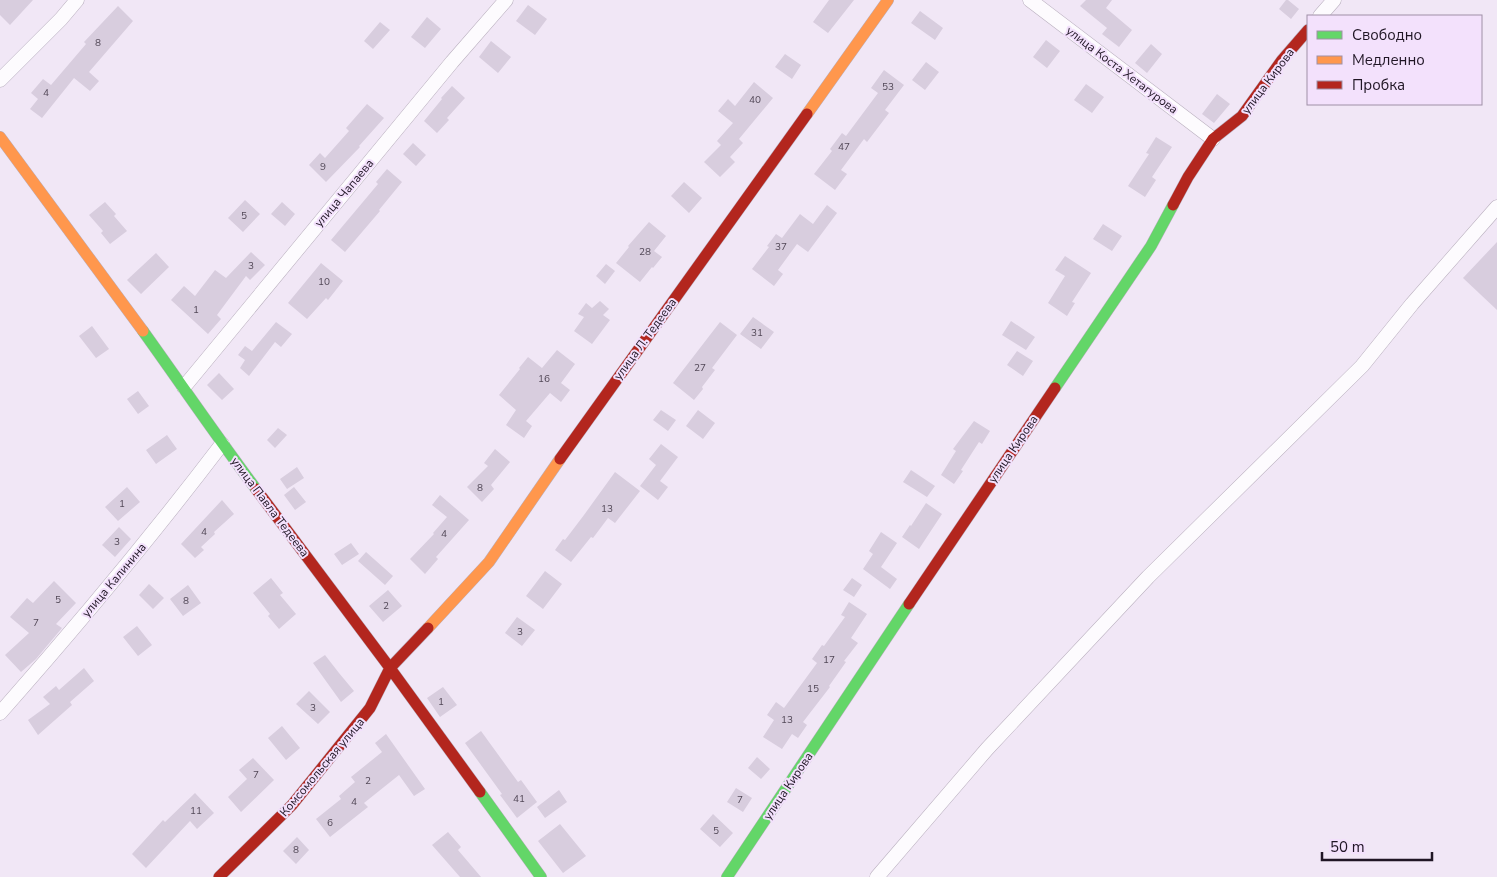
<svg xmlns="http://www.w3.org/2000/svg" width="1497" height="877" viewBox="0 0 1497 877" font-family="'Nunito Sans',sans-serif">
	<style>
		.building { fill: #d8cdde }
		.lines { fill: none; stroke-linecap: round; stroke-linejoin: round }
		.street-casing { stroke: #b9afbe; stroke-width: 15 }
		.fast-casing { stroke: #b9afbe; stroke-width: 12 }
		.slow-casing { stroke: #b9afbe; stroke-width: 12 }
		.jam-casing { stroke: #b9afbe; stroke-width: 12 }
		.street { stroke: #fdfbfe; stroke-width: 14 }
		.fast { stroke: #63d668; stroke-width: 11 }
		.slow { stroke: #ff974d; stroke-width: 11 }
		.jam { stroke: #b3261e; stroke-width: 11 }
		.labels { text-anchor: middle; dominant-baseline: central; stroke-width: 4; stroke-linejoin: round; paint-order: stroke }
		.number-label { font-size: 10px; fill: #524857 }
		.street-label { font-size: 12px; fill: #201625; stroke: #f3e1fc }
	</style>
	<rect width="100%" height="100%" fill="#f1e7f6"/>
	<path class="building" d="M 0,0 L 33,0 L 10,25 L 0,15 Z
		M 829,0 L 854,0 L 828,33 L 813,22 Z
		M 1086,0 L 1112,0 L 1106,8 L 1132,30 L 1119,47 L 1102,34 L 1107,28 L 1080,6 Z
		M 1286,0 L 1288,0 L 1299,9 L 1291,19 L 1279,9 Z
		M 528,5 L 547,19 L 535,35 L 516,21 Z
		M 118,6 L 133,21 L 89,72 L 99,81 L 90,91 L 74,78 L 42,118 L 30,109 L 38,99 L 31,93 L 43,79 L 51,85 L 86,44 L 84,42 Z
		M 920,11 L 943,28 L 935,40 L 911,23 Z
		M 427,17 L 441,29 L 425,48 L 411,37 Z
		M 380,22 L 390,30 L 373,49 L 364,41 Z
		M 1046,40 L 1060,51 L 1047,68 L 1033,57 Z
		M 491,41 L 511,57 L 498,73 L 479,57 Z
		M 1151,44 L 1162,54 L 1147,73 L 1135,63 Z
		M 785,54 L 801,65 L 792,79 L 775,67 Z
		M 926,62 L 939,72 L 925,90 L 912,80 Z
		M 884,70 L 904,85 L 885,110 L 889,113 L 867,142 L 864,139 L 841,170 L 847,174 L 835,190 L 814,174 L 832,151 L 830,149 L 842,133 L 846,136 L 878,93 L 871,88 Z
		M 754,82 L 773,98 L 739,139 L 743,143 L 730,157 L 735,162 L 720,177 L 704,162 L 721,145 L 717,141 L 733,123 L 718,111 L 728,99 L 735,106 Z
		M 1086,84 L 1104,97 L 1092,113 L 1074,100 Z
		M 452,86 L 465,98 L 447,118 L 449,120 L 437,133 L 424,121 L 442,99 L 441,98 Z
		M 1217,94 L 1230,104 L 1214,123 L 1202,114 Z
		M 367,104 L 384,118 L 359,146 L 360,147 L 326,182 L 309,165 L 320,153 L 325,158 L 349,131 L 346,128 Z
		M 1156,137 L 1172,147 L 1152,177 L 1156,180 L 1145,197 L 1128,186 L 1149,154 L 1146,153 Z
		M 413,143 L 426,155 L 416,166 L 403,154 Z
		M 387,169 L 402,182 L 379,210 L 380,211 L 345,252 L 331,240 L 378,184 L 376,182 Z
		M 684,182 L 702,198 L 689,213 L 671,196 Z
		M 245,200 L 260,214 L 243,232 L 228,218 Z
		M 105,202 L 116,214 L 114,216 L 127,231 L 110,244 L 101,233 L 103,231 L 89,215 Z
		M 282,202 L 295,214 L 285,226 L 271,214 Z
		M 827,205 L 837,213 L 808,252 L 797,244 L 778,270 L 783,274 L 774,286 L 752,269 L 769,247 L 767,246 L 776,234 L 782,238 L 800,214 L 813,224 Z
		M 649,222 L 666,236 L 654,251 L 662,257 L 653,268 L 652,267 L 640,282 L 616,263 L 629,247 L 628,246 Z
		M 1103,224 L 1122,236 L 1112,251 L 1093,239 Z
		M 1497,242 L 1497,310 L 1463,278 Z
		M 251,252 L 265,265 L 250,280 L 246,276 L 217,315 L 221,319 L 208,334 L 171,300 L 184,286 L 195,296 L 215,270 L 226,278 Z
		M 156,253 L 169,267 L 141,294 L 127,280 Z
		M 1065,256 L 1091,273 L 1072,302 L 1075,303 L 1067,316 L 1048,303 L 1065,276 L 1055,270 Z
		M 321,263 L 343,281 L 328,300 L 326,298 L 307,319 L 288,303 Z
		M 606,264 L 615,271 L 605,284 L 596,276 Z
		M 600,301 L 609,309 L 603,315 L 610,320 L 592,344 L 574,331 L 584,317 L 578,314 L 586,303 L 592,308 Z
		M 753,317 L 774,332 L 761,349 L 740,334 Z
		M 1011,321 L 1035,337 L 1026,350 L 1002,335 Z
		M 276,322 L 292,334 L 281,347 L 275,342 L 249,376 L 240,368 L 245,360 L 238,355 L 245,346 L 252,351 Z
		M 720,322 L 737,335 L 712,368 L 715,370 L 702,387 L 703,389 L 694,400 L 673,383 Z
		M 92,326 L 109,349 L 96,358 L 79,336 Z
		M 557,350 L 575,364 L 561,383 L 570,390 L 561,402 L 550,393 L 526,421 L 532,426 L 524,438 L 506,425 L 516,410 L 499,395 L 520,369 L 519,368 L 528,357 L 542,368 Z
		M 1017,351 L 1033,361 L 1023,376 L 1007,365 Z
		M 219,373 L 234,389 L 222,400 L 207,385 Z
		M 138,391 L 149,406 L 138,414 L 127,399 Z
		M 661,410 L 676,420 L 668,431 L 653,420 Z
		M 698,410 L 715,423 L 703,439 L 686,426 Z
		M 974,421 L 990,431 L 982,444 L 979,442 L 961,470 L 963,471 L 954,484 L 941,475 L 956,451 L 953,449 Z
		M 278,428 L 287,435 L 275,448 L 267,440 Z
		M 167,435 L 177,449 L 156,464 L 146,450 Z
		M 661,444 L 678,457 L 660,481 L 668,487 L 658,500 L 640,486 L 656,465 L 649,459 Z
		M 495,449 L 510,462 L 491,485 L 494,489 L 482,502 L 467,487 L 488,466 L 484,463 Z
		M 297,467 L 304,478 L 287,489 L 280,479 Z
		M 911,470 L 935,486 L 927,497 L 903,482 Z
		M 615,472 L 640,491 L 615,523 L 608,518 L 593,538 L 591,537 L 571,562 L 555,550 L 563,539 L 565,540 L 584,515 Z
		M 127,487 L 140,502 L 118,521 L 105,507 Z
		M 294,487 L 306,502 L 295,510 L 284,495 Z
		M 440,495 L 469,520 L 436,557 L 438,559 L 425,574 L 410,559 L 434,534 L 433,533 L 447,517 L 432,505 Z
		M 222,500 L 234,514 L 214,532 L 215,534 L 201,547 L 204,550 L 195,558 L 181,544 Z
		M 926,503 L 942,514 L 919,549 L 902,537 L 910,525 L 911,526 Z
		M 119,527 L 131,539 L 115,557 L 102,545 Z
		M 881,532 L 897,543 L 881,567 L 897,579 L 890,589 L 863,569 L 873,554 L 869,551 Z
		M 351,543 L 359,554 L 342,565 L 334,554 Z
		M 366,552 L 393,576 L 385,585 L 358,561 Z
		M 545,571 L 562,584 L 543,609 L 526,596 Z
		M 271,578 L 283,593 L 280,595 L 296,614 L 279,629 L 268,616 L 270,614 L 253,593 Z
		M 852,578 L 862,585 L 854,597 L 843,590 Z
		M 54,581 L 76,603 L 56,624 L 62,628 L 36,659 L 21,672 L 5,655 L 29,633 L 10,617 L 27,598 L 33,603 Z
		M 149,584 L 164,598 L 153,609 L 139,595 Z
		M 188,585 L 201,603 L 183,616 L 170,599 Z
		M 388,590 L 402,606 L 383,622 L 369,606 Z
		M 849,602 L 867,614 L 851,638 L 858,643 L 844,661 L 846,662 L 829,686 L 830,687 L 803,722 L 807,725 L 798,738 L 792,734 L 782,749 L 763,737 L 774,720 L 767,715 L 776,702 L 784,708 L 817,663 L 812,659 L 822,645 L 824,646 L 845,617 L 841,615 Z
		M 517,617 L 535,630 L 522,646 L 505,633 Z
		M 137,626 L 152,645 L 138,656 L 123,637 Z
		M 325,655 L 339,673 L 354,691 L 341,702 L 313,663 Z
		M 84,668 L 94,681 L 70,702 L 72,705 L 38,735 L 28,720 L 50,704 L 43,697 L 56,686 L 59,690 Z
		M 443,687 L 457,705 L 440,717 L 427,698 Z
		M 309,691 L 330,712 L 318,724 L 296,704 Z
		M 282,726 L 300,748 L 286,760 L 268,738 Z
		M 481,731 L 518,782 L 521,780 L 537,802 L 517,818 L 500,795 L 502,794 L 465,743 Z
		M 386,734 L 425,789 L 414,796 L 399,775 L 364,803 L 368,807 L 330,837 L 316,819 L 341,799 L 339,796 L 355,782 L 351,777 L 382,752 L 375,743 Z
		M 757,757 L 770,769 L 761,779 L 748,768 Z
		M 253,758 L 274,780 L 241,812 L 228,797 L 247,779 L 239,770 Z
		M 736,788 L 752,798 L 743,812 L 727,802 Z
		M 559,790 L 567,802 L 545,818 L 537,807 Z
		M 195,793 L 214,813 L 197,829 L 190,821 L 146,868 L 132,854 L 163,820 L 165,822 Z
		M 713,814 L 733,833 L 720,847 L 700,829 Z
		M 560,824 L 586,856 L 563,873 L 538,841 Z
		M 448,832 L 461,847 L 458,850 L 481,877 L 460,877 L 432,845 Z
		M 297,837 L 309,850 L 296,864 L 283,851 Z"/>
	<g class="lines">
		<defs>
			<path id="street" d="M 1030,0 L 1213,139
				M 1320,16 L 1334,0
				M 0,80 L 61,19 L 77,0
				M 184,387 L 452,62 L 506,0
				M 0,713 C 77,626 152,536 222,444
				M 877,877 L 987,749 L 1148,577 L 1362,366 L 1412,304 L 1497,207"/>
			<path id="fast" d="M 143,331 C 181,384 217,437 256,489
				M 1055,388 L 1151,246 L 1173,205
				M 480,792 L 541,877
				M 727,877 L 909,604"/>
			<path id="slow" d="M 807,114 L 888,0
				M 0,137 L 143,331
				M 428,628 L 489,562 L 560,459"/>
			<path id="jam" d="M 1173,205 L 1188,177 L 1213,139 L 1242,116 L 1282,60 L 1308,30
				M 560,459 L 807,114
				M 256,489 L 390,668 L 480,792
				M 909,604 L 1055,388
				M 219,877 L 292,805 L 370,708 L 390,668 L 428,628"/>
		</defs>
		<use href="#street" class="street-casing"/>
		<use href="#fast" class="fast-casing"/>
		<use href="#slow" class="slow-casing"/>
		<use href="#jam" class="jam-casing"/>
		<use href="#street" class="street"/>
		<use href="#fast" class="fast"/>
		<use href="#slow" class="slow"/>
		<use href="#jam" class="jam"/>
	</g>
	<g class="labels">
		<g class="number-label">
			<text x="98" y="43">8</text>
			<text x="888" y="87">53</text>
			<text x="46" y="93">4</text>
			<text x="755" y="100">40</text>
			<text x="844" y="147">47</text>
			<text x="323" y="167">9</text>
			<text x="244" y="216">5</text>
			<text x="781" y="247">37</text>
			<text x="645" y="252">28</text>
			<text x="251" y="266">3</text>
			<text x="324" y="282">10</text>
			<text x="196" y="310">1</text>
			<text x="757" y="333">31</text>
			<text x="700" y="368">27</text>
			<text x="544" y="379">16</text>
			<text x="480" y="488">8</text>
			<text x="122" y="504">1</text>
			<text x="607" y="509">13</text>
			<text x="204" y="532">4</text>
			<text x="444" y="534">4</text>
			<text x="117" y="542">3</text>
			<text x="58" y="600">5</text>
			<text x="186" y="601">8</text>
			<text x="386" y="606">2</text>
			<text x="36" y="623">7</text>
			<text x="520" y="632">3</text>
			<text x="829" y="660">17</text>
			<text x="813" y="689">15</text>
			<text x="441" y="702">1</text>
			<text x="313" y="708">3</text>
			<text x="787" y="720">13</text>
			<text x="256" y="775">7</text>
			<text x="368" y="781">2</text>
			<text x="519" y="799">41</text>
			<text x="740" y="800">7</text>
			<text x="354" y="802">4</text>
			<text x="196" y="811">11</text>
			<text x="330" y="823">6</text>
			<text x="716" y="831">5</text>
			<text x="296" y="850">8</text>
		</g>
		<g class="street-label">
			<text transform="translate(1122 70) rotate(37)">улица Коста Хетагурова</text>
			<text transform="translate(1268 81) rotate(-53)">улица Кирова</text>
			<text transform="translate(344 193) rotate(-50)">улица Чапаева</text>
			<text transform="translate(645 339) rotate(-54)">улица Л. Тедеева</text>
			<text transform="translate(1013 449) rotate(-56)">улица Кирова</text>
			<text transform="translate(270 507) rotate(53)">улица Павла Тедеева</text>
			<text transform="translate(114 580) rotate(-50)">улица Калинина</text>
			<text transform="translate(322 767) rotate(-50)">Комсомольская улица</text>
			<text transform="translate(788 786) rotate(-56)">улица Кирова</text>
		</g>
	</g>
	<rect x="1307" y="15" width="175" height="90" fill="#f3e1fc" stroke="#9f90a6"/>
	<rect x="1317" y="31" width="25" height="8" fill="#63d668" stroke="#9f90a6"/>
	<text x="1352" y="40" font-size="15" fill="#201625">Свободно</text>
	<rect x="1317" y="56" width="25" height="8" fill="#ff974d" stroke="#9f90a6"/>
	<text x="1352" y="65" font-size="15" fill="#201625">Медленно</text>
	<rect x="1317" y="81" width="25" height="8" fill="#b3261e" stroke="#9f90a6"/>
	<text x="1352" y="90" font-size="15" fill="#201625">Пробка</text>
	<path d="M1322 852v8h110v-8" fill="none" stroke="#201625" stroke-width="2.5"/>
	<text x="1330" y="852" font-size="15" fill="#201625" stroke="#f3e1fc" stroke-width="4" paint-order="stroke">50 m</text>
</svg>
